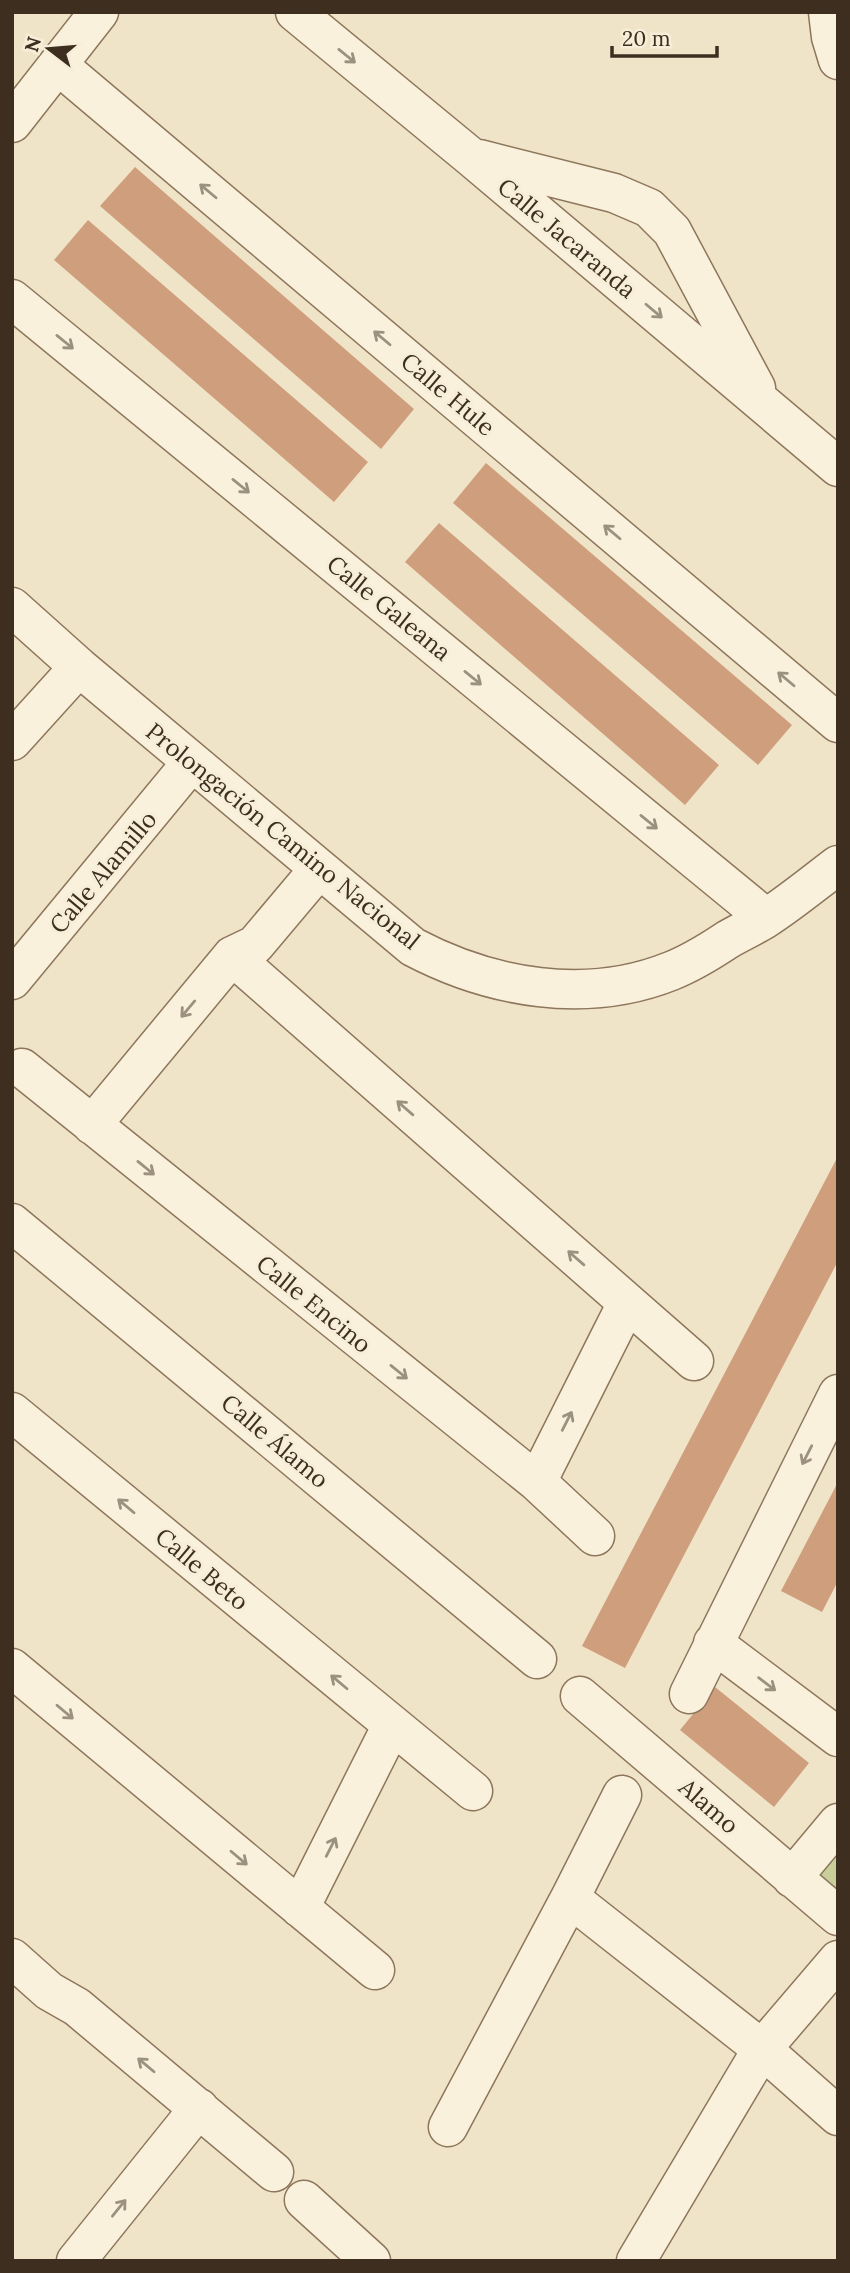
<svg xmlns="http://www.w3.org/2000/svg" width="850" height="2273" viewBox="0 0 850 2273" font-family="Lora,serif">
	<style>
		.green { fill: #c9cf9b }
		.building { fill: #cf9f7d }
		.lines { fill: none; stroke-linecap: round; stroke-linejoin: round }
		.minor-casing { stroke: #8d765c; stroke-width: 41 }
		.minor { stroke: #faf1dc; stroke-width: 38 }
		.oneway { stroke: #9c907e }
		.labels { text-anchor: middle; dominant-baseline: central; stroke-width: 6; stroke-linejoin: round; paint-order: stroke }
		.street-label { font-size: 24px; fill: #3d2e20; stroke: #f7eed8 }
	</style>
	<rect width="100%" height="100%" fill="#f0e4c8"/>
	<path class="green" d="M 838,1841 L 838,1901 L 810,1878 Z"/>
	<path class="building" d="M 135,167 L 414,409 L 381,449 L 100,206 Z
		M 88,220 L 368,462 L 334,502 L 54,260 Z
		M 486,463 L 792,725 L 758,765 L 453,503 Z
		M 439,523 L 719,765 L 685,805 L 405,562 Z
		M 838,1156 L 838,1261 L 625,1668 L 582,1646 Z
		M 838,1482 L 838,1581 L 822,1612 L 781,1591 Z
		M 715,1687 L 809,1763 L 774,1807 L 680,1730 Z"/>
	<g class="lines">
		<defs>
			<path id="minor" d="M 295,12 L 471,157 L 838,467
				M 828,12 L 831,37 L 838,60
				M 58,65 L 838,723
				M 12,123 L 99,12
				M 479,159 L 614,193 L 649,208 L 672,231 L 756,388
				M 12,299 L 766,918
				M 12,607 L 79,667 L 413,947 C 491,988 586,1005 671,971 C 691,963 709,952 727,940 C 739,933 752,927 765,919 C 790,903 814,883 838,865
				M 12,741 L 79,667
				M 232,956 L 694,1361
				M 12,980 L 192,762
				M 22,1068 L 537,1482 L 595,1536
				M 92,1125 L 232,956 L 255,945 L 319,869
				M 12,1223 L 537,1659
				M 12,1412 L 473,1791
				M 537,1482 L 627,1303
				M 713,1643 L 838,1737
				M 12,1668 L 375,1970
				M 689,1694 L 838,1394
				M 580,1696 L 838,1916
				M 792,1878 L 838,1823
				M 570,1898 L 622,1795
				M 300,1908 L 392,1725
				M 12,1958 L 49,1991 L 77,2007 L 274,2172
				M 448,2127 L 570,1898 L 762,2049 L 838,2116
				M 304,2200 L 371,2261
				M 76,2261 L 199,2108
				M 636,2261 L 762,2049 L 838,1960"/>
		</defs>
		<use href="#minor" class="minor-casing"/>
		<use href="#minor" class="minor"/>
	</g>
	<defs><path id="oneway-shaft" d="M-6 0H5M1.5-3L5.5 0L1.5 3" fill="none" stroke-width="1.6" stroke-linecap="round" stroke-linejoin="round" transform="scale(1.75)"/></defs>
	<g class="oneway">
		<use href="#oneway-shaft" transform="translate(347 56) rotate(39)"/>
		<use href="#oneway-shaft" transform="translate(208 191) rotate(-140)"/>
		<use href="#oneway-shaft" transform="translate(654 311) rotate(40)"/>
		<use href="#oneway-shaft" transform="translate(382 338) rotate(-140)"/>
		<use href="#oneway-shaft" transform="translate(65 342) rotate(39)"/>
		<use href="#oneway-shaft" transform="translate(241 486) rotate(39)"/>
		<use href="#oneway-shaft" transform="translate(612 532) rotate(-140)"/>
		<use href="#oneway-shaft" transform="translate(473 678) rotate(39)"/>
		<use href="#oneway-shaft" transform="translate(786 679) rotate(-140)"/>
		<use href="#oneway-shaft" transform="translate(649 822) rotate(39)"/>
		<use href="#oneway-shaft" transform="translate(188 1009) rotate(130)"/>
		<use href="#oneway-shaft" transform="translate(405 1108) rotate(-139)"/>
		<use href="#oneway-shaft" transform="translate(146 1168) rotate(39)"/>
		<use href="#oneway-shaft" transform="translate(576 1258) rotate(-139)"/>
		<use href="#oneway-shaft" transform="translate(399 1372) rotate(39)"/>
		<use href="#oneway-shaft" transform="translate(567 1421) rotate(-63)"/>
		<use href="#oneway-shaft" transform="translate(807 1455) rotate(117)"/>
		<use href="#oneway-shaft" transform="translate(126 1506) rotate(-140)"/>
		<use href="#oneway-shaft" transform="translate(339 1682) rotate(-140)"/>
		<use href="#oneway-shaft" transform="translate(767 1684) rotate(37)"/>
		<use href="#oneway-shaft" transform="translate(65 1712) rotate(40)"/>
		<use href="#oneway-shaft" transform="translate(331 1847) rotate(-63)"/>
		<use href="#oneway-shaft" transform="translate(239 1858) rotate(40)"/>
		<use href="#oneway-shaft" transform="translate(146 2065) rotate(-140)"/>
		<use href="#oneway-shaft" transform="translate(119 2208) rotate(-51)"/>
	</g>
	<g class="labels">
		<g class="street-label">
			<text transform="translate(567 238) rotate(40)">Calle Jacaranda</text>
			<text transform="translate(448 394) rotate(40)">Calle Hule</text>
			<text transform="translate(389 608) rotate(39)">Calle Galeana</text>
			<text transform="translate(283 836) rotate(39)">Prolongación Camino Nacional</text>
			<text transform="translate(103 872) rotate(-50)">Calle Alamillo</text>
			<text transform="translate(314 1304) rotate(39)">Calle Encino</text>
			<text transform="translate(275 1441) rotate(40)">Calle Álamo</text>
			<text transform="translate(202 1569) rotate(40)">Calle Beto</text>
			<text transform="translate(709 1806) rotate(41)">Alamo</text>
		</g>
	</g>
	<rect width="850" height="2273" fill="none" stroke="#3d2e20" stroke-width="28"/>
	<g transform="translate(49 49) rotate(286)" stroke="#f7eed8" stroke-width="5" paint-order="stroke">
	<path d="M0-5L12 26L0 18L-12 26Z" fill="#3d2e20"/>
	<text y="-10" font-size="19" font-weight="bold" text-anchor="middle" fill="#3d2e20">N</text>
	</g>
	<path d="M612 46v10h105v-10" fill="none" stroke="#3d2e20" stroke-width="3.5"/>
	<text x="622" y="46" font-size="21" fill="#3d2e20" stroke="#f7eed8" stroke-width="5" paint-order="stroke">20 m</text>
</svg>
